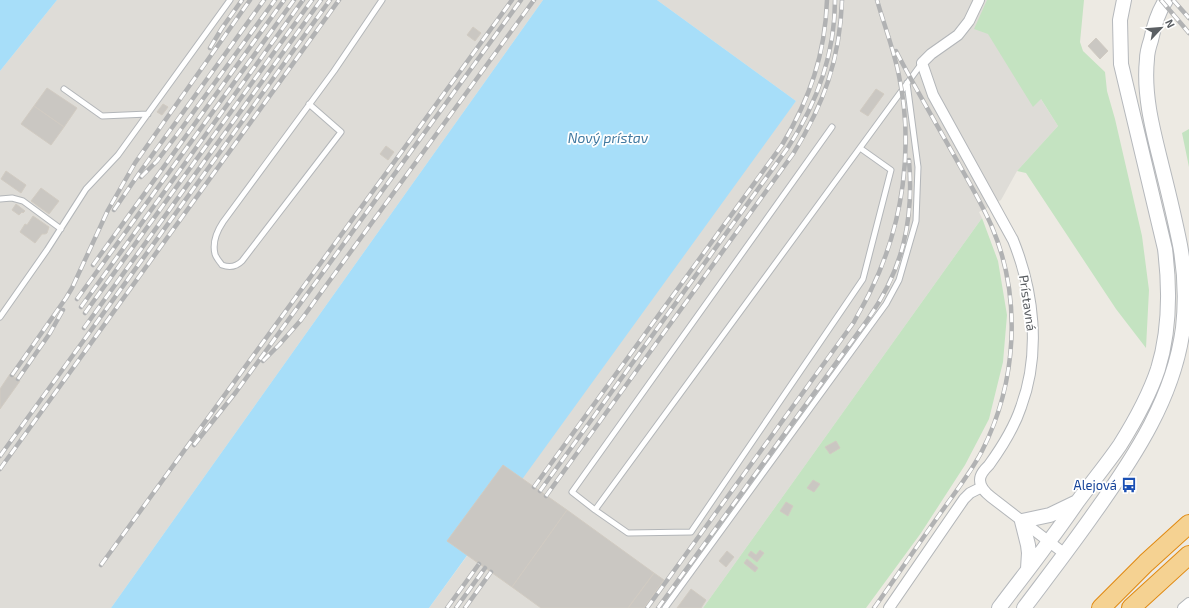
<svg xmlns="http://www.w3.org/2000/svg" width="1189" height="608" viewBox="0 0 1189 608" font-family="'Exo 2',sans-serif">
	<style>
		.industrial { fill: #dedcd7 }
		.green { fill: #c4e3c1 }
		.water { fill: #a7def9 }
		.building { fill: #cac7c2; stroke: #d1cbc2 }
		.lines { fill: none; stroke-linecap: round; stroke-linejoin: round }
		.service-casing { stroke: #b3b6b9; stroke-width: 7 }
		.minor-casing { stroke: #b3b6b9; stroke-width: 12 }
		.secondary-casing { stroke: #b5b8bc; stroke-width: 16 }
		.motorway-casing { stroke: #e08910; stroke-width: 20 }
		.service { stroke: #fff; stroke-width: 5 }
		.minor { stroke: #fff; stroke-width: 10 }
		.secondary { stroke: #fff; stroke-width: 14 }
		.motorway { stroke: #f5d292; stroke-width: 18 }
		.rail-casing { stroke: #b1b2b3; stroke-width: 4.5 }
		.rail { stroke: #fff; stroke-width: 3; stroke-dasharray: 9; stroke-linecap: butt }
		.labels { text-anchor: middle; dominant-baseline: central; stroke-width: 3.5; stroke-linejoin: round; paint-order: stroke }
		.street-label { font-size: 13px; fill: #5b5f63; stroke: #fff }
		.transit-label { font-size: 13px; fill: #164399; stroke: #fff; text-anchor: end }
		.water-label { font-size: 14px; font-style: italic; fill: #427aa1; stroke: #fff }
	</style>
	<rect width="100%" height="100%" fill="#edeae3"/>
	<path class="industrial" d="M 57,0 L 543,0 L 111,608 L 0,608 L 0,71 Z
		M 657,0 L 1015,0 L 993,24 L 1058,126 L 1017,171 L 1001,200 L 979,212 L 982,218 L 703,608 L 429,608 L 467,556 L 447,541 L 796,101 Z"/>
	<path class="green" d="M 987,0 L 1084,0 L 1080,42 L 1083,51 L 1105,72 L 1107,91 L 1115,119 L 1142,236 L 1149,290 L 1146,348 L 1116,309 L 1026,173 L 1017,171 L 1058,126 L 1041,99 L 1033,107 L 988,34 L 974,29 Z
		M 1189,129 L 1189,167 L 1182,133 Z
		M 982,218 L 998,261 L 1007,315 L 1003,362 L 989,419 L 965,465 L 921,533 L 866,608 L 703,608 Z"/>
	<path class="water" d="M 0,0 L 57,0 L 0,71 Z
		M 543,0 L 657,0 L 796,101 L 429,608 L 111,608 Z"/>
	<path class="building" d="M 473,27 L 481,33 L 475,41 L 467,35 Z
		M 1096,38 L 1108,51 L 1100,59 L 1088,46 Z
		M 47,88 L 77,108 L 64,127 L 34,106 Z
		M 876,89 L 884,94 L 868,116 L 860,111 Z
		M 163,104 L 168,107 L 162,115 L 157,112 Z
		M 34,106 L 64,127 L 51,145 L 21,124 Z
		M 386,146 L 394,152 L 388,160 L 380,154 Z
		M 6,171 L 26,185 L 21,193 L 1,179 Z
		M 41,188 L 59,201 L 49,214 L 31,201 Z
		M 16,204 L 25,211 L 23,213 L 22,212 L 19,215 L 12,210 Z
		M 33,216 L 49,227 L 47,233 L 45,234 L 42,234 L 35,243 L 20,232 L 25,224 L 27,225 Z
		M 10,374 L 20,381 L 0,409 L 0,389 Z
		M 836,441 L 840,448 L 830,454 L 825,447 Z
		M 503,465 L 567,510 L 512,587 L 447,541 Z
		M 813,480 L 820,484 L 814,492 L 807,488 Z
		M 786,502 L 793,506 L 788,516 L 780,511 Z
		M 567,510 L 654,573 L 628,608 L 541,608 L 512,587 Z
		M 760,550 L 764,553 L 757,562 L 748,555 L 751,551 L 756,555 Z
		M 727,551 L 734,557 L 726,567 L 719,561 Z
		M 747,559 L 758,568 L 755,572 L 744,563 Z
		M 654,573 L 664,580 L 644,608 L 628,608 Z
		M 691,589 L 706,600 L 701,608 L 677,608 Z"/>
	<g class="lines">
		<defs>
			<path id="service" d="M 64,89 L 102,116 L 148,114
				M 309,104 L 341,132 L 242,261 C 236,267 230,268 222,265 C 220,262 216,258 215,254 C 212,242 217,231 223,222 L 334,71 L 382,0
				M 832,127 L 572,492 L 595,510 L 922,63
				M 0,199 L 12,198 L 23,201 L 61,229
				M 0,317 L 47,250 L 86,189 L 118,155 L 230,0
				M 595,510 L 628,533 L 691,532 L 863,279 L 891,170 L 860,148
				M 665,608 L 886,304 L 899,280 L 916,221 L 918,167 L 907,83"/>
			<path id="minor" d="M 979,0 L 969,21 L 958,35 L 931,54 L 922,63 L 933,95 L 1013,240 C 1034,292 1041,353 1021,407 C 1014,428 1002,447 989,465 C 985,469 980,474 980,480 C 980,488 986,493 991,497 L 1065,554
				M 889,608 L 964,499 L 970,493 L 982,487
				M 1183,608 L 1189,603"/>
			<path id="secondary" d="M 1028,569 L 1029,553 L 1028,545 L 1022,521 L 1050,515 L 1077,502
				M 999,608 C 1016,585 1034,563 1050,540 C 1060,527 1069,514 1078,501 C 1092,482 1107,464 1120,445 C 1135,421 1149,396 1158,369 C 1170,330 1170,289 1165,249 L 1121,64 L 1120,20 L 1124,0
				M 1024,608 C 1048,576 1072,545 1095,512 C 1135,456 1174,397 1183,328 C 1186,301 1185,272 1180,245 C 1175,220 1169,195 1163,171 C 1154,134 1143,97 1147,59 C 1147,53 1149,46 1151,40 C 1154,25 1158,12 1166,0"/>
			<path id="motorway" d="M 1101,608 L 1146,563 L 1189,524
				M 1131,608 L 1189,555"/>
		</defs>
		<use href="#service" class="service-casing"/>
		<use href="#minor" class="minor-casing"/>
		<use href="#secondary" class="secondary-casing"/>
		<use href="#motorway" class="motorway-casing"/>
		<use href="#service" class="service"/>
		<use href="#minor" class="minor"/>
		<use href="#secondary" class="secondary"/>
		<use href="#motorway" class="motorway"/>
		<defs>
			<path id="rail" d="M 1161,0 L 1189,33
				M 1173,0 L 1189,18
				M 210,48 L 222,28 L 242,0
				M 141,177 L 157,161 L 176,136 L 275,0
				M 114,210 L 140,172 L 264,0
				M 93,265 L 284,0
				M 77,299 L 294,0
				M 81,307 L 303,0
				M 85,313 L 312,0
				M 84,328 L 321,0
				M 263,361 L 279,345 L 301,320 L 534,0
				M 12,375 L 66,298 L 72,288 L 108,210 L 135,163 L 250,0
				M 18,379 L 50,333 L 63,310
				M 194,445 L 236,392 L 521,0
				M 0,456 L 330,0
				M 0,469 L 339,0
				M 534,487 L 782,145 C 810,98 825,55 827,0
				M 540,491 L 787,149 C 816,105 835,54 835,0
				M 546,496 L 793,154 C 824,104 840,59 842,0
				M 101,565 L 512,0
				M 447,608 L 479,564
				M 456,608 L 485,568
				M 465,608 L 491,572
				M 647,608 L 854,322 C 859,312 866,301 871,290 C 903,225 914,147 899,76 C 894,50 884,25 877,0
				M 658,608 L 868,319 C 903,269 914,220 909,160
				M 874,608 C 897,576 919,543 942,511 C 956,491 971,472 982,451 C 1017,382 1022,298 992,227 C 983,206 971,186 960,166 C 939,128 916,90 896,51"/>
		</defs>
		<use href="#rail" class="rail-casing"/>
		<use href="#rail" class="rail"/>
	</g>
	<defs>
		<symbol id="bus-bare" viewBox="-9 -9 18 18"><path d="M-5-6H5V4H4V6H2V4H-2V6H-4V4H-5ZM-3.5-4V0h7V-4ZM-3.5 1.2v1.5H-2V1.2ZM2 1.2v1.5H3.5V1.2Z" fill="#1a4fb4" stroke="#fff" stroke-width="2.5" paint-order="stroke"/></symbol>
	</defs>
	<g fill-rule="evenodd">
		<use href="#bus-bare" x="1118" y="474" width="22" height="22"/>
	</g>
	<g class="labels">
		<g class="street-label">
			<text transform="translate(1028 303) rotate(82)">Prístavná</text>
		</g>
		<g class="transit-label">
			<text x="1117" y="485">Alejová</text>
		</g>
		<g class="water-label">
			<text x="608" y="137">Nový prístav</text>
		</g>
	</g>
	<g transform="translate(1161 28) rotate(64)" stroke="#ffffff" stroke-width="3" paint-order="stroke">
	<path d="M0-3L7 15L0 10L-7 15Z" fill="#5b5f63"/>
	<text y="-6" font-size="11" font-weight="bold" text-anchor="middle" fill="#5b5f63">N</text>
	</g>
</svg>
